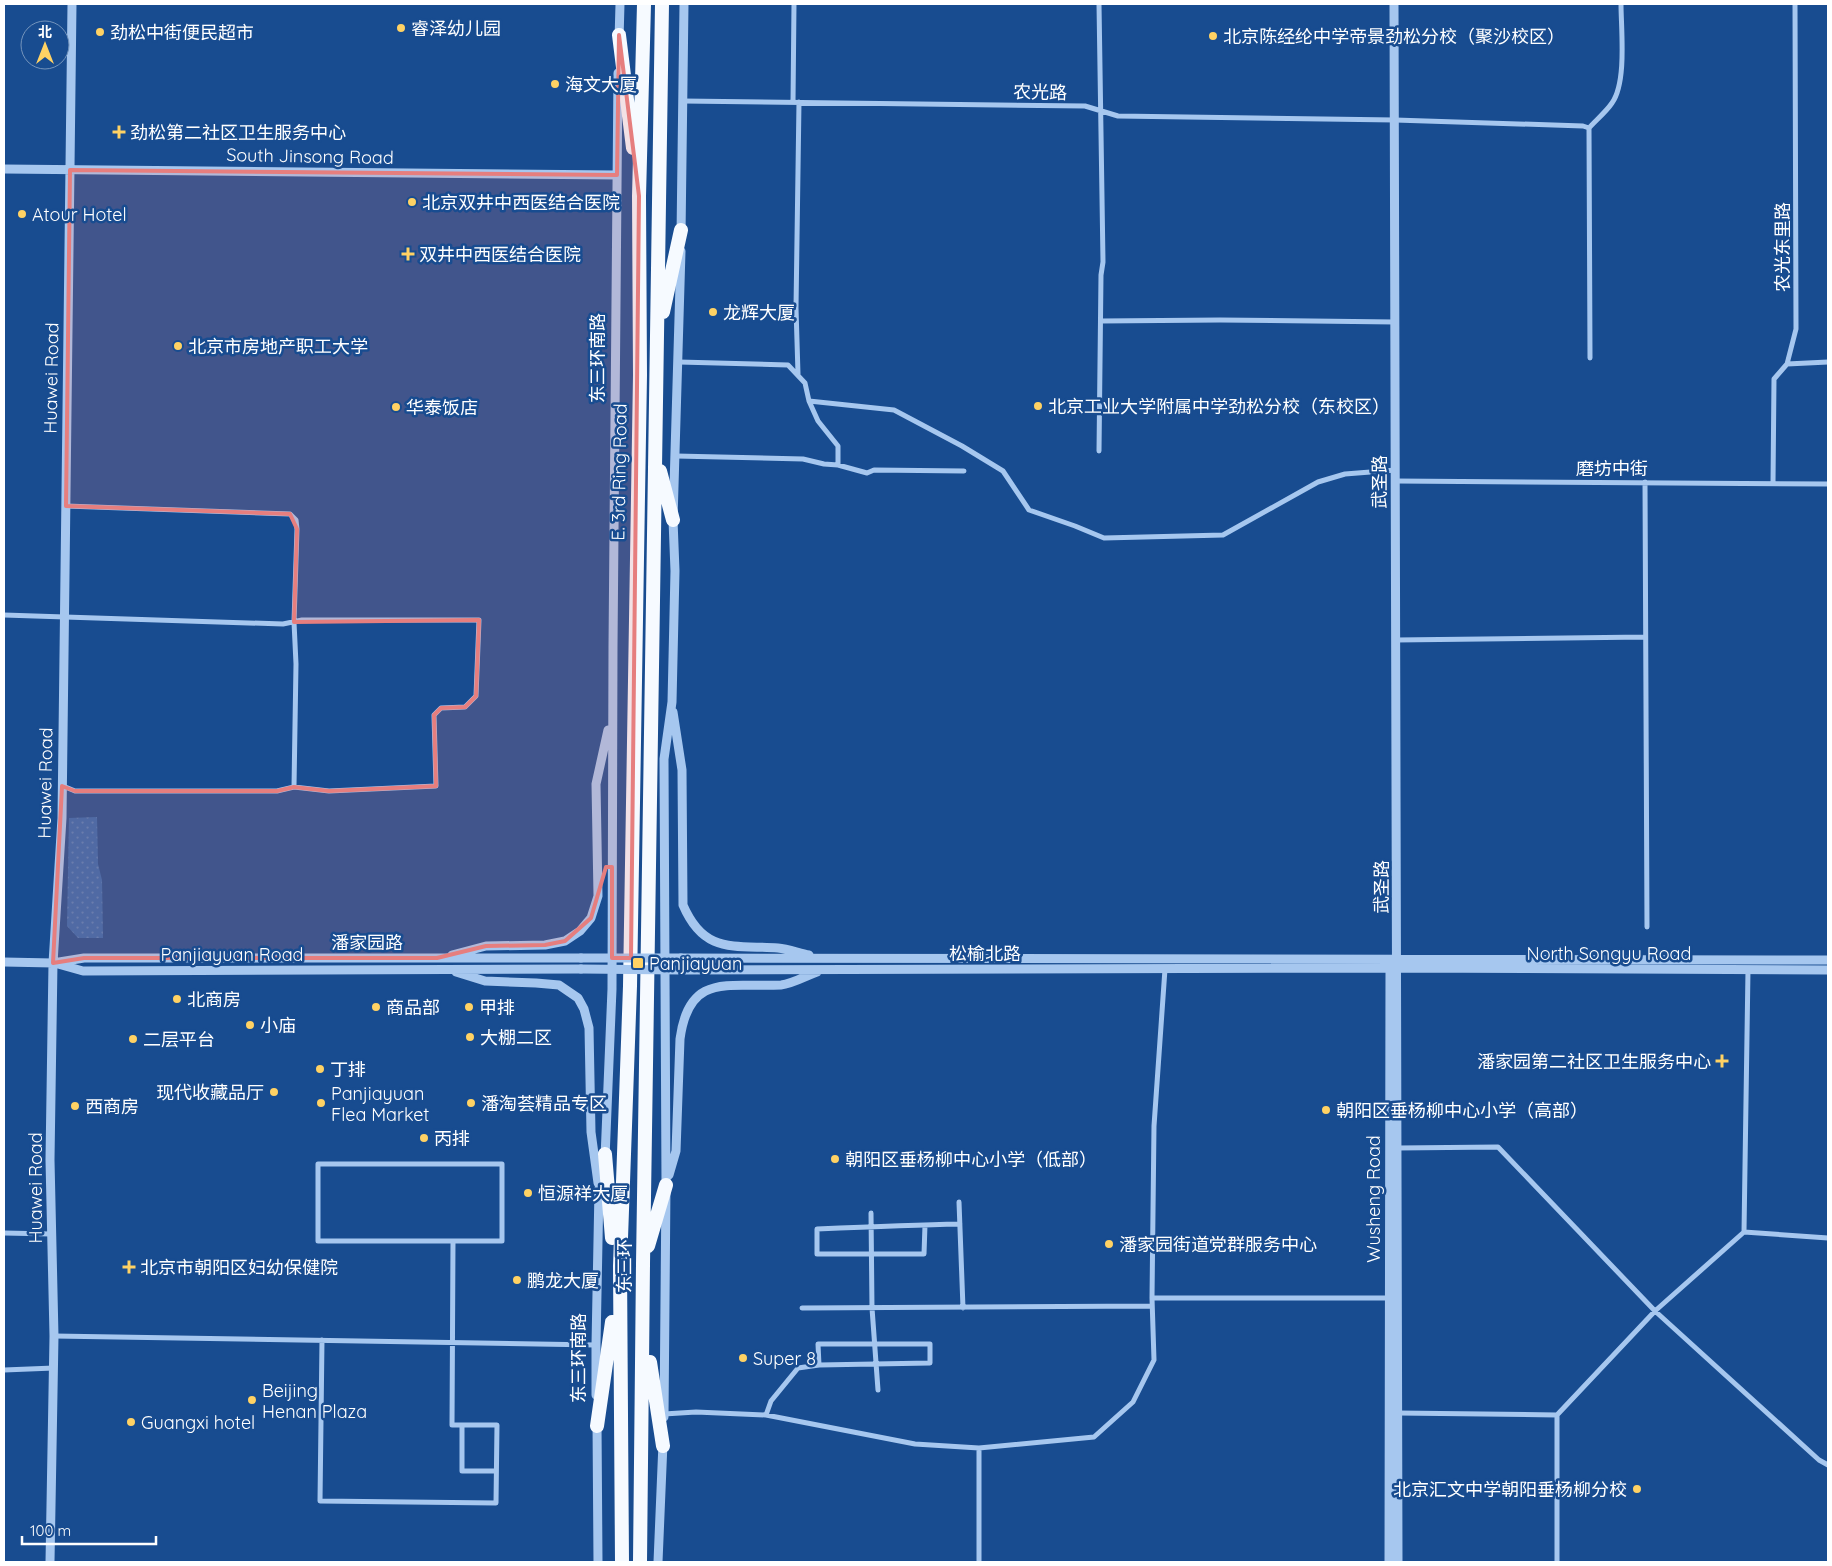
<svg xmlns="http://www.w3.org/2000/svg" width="1832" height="1566" viewBox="0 0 1832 1566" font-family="Quicksand,'Noto Sans SC',sans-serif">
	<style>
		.grass { fill: url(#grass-dots) }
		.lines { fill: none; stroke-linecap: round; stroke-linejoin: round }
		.minor { stroke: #a6c7ef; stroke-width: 5 }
		.tertiary { stroke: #a6c7ef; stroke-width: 9 }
		.trunk { stroke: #f6faff; stroke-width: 14 }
		.tertiary-bridge { stroke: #a6c7ef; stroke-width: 9 }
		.marked { fill: #e67e7e; fill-opacity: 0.2; stroke: #e67e7e; stroke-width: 4; stroke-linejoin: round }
		.poi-dot { fill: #ffd264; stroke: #184c90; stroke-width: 2 }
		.labels { text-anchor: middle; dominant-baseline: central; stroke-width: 5; stroke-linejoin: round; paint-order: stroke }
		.poi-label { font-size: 18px; fill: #fff; stroke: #184c90; text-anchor: start }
		.street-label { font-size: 18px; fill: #fff; stroke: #184c90 }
	</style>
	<defs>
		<pattern id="grass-dots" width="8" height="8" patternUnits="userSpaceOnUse" patternTransform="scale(1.25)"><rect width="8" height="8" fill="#2b66ae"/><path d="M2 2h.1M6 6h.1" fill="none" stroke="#4b7dba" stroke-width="1.8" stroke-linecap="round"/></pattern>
	</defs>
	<rect width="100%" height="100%" fill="#184c90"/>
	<path class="grass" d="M 97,817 L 98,864 L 102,880 L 103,938 L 78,938 L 67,926 L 69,818 Z"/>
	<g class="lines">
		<path class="minor" d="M 683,101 L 1085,106 L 1118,116 L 1395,120 L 1583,126 L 1589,128
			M 793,102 L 794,4
			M 1101,321 L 1220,320 L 1395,322
			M 1590,358 L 1589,128 C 1596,120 1606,112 1612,103 C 1627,82 1621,29 1621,4
			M 679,362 L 788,365 L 805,383 L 809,401 L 894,410 L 962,446 L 1003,471 L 1029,510 L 1075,526 L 1104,538 L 1223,535 L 1318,482 L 1345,474 L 1396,470
			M 1787,364 L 1828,362
			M 798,374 L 796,308 L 799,102
			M 809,401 L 818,421 L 838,446 L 838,465
			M 1099,451 L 1101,275 L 1103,262 L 1099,4
			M 676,456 L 803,459 L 824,464 L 838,465 L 867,473 L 874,470 L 964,471
			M 1396,481 L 1828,484
			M 1645,482 L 1647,927
			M 1773,483 L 1774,379 L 1787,364 L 1796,329 L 1795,4
			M 66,506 L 290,514 L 296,520 L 297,529 L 294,622 L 296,664 L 294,787
			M 4,615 L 283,624 L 302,620 L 479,620 L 476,696 L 465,707 L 441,708 L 434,715 L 436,786 L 329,791 L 294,787 L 277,791 L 75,791 L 63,786
			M 1396,640 L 1645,637
			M 1398,1148 L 1498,1147 L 1655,1311 L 1819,1460 L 1828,1465
			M 959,1202 L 963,1308
			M 871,1213 L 872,1308 L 878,1390
			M 925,1225 L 924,1254 L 817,1254 L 817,1229 C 864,1227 912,1225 960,1224
			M 1744,1232 L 1828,1238
			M 4,1233 L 51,1234
			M 1152,1298 L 1389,1298
			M 802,1308 L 1152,1306
			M 54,1336 L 596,1345
			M 322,1340 L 320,1501 L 496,1503 L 497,1425 L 452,1425 L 453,1241 L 318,1241 L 318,1164 L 502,1164 L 502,1241 L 453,1241
			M 818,1344 L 930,1344 L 930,1363 L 819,1365 Z
			M 4,1370 L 54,1368
			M 1398,1413 L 1557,1415 L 1655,1311 L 1744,1232 L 1748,970
			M 664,1414 L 696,1412 L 766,1415 L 915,1444 L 979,1448 L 1094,1437 L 1133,1402 L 1154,1360 L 1152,1298 L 1154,1126 L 1165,969
			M 766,1415 L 771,1401 L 798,1368 L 819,1365
			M 1557,1415 L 1557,1562
			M 462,1425 L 462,1471 L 496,1471
			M 979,1448 L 979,1562"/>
		<path class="tertiary" d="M 1394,4 L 1398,1562
			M 619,40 L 620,4
			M 4,169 L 617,175
			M 681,235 L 684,4
			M 673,712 L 682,770 L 683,905 C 704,954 733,945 778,948 C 788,949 799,953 809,955
			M 452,955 L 486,946 L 545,945 L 565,941 L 580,931 L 591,918 L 598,896 L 596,784 L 608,730
			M 681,958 L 1828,960
			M 4,962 L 53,963 L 84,958 L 581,958
			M 58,964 L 83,971 L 581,969
			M 681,970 L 1397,968 L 1828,970
			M 456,972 L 485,981 L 536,983 L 559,985 L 578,998 L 584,1009 L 589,1028 L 591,1132 L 598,1183
			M 605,1158 L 612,989 L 613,646 L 618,73
			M 669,1175 L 676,1151 L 680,1039 C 689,971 730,988 781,985 C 792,984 806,976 817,972
			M 596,1395 L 596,1345 L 599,1189 L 602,1170
			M 664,1417 L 666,1185 L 664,759 L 672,702 L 675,571 L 673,520 L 681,251
			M 597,1423 L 598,1562
			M 50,1562 L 54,1336 L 50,1160 L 53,963 L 62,818 L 72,4
			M 658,1562 L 663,1443
			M 1389,1562 L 1390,968 L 1394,964"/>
		<path class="trunk" d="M 619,35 L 633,148
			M 663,312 L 681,230
			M 660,471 L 673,520
			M 605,1154 L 612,1238
			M 648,1246 L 666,1185
			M 650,1362 L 663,1446
			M 597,1426 L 612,1322
			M 622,1562 L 620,1266 L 630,986 L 640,375 L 639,196 L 644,4
			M 640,1562 L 643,1264 L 662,4"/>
		<path class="tertiary-bridge" d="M 581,958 L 681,958
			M 581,969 L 681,970"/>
	</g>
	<path class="marked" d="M 619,35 L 639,196 L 631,958 L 612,958 L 612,867 L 606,867 L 591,918 L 565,941 L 545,945 L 486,946 L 437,958 L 84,958 L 53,963 L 62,786 L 75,791 L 277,791 L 294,787 L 329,791 L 436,786 L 434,715 L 441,708 L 465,707 L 476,696 L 479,620 L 294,622 L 297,529 L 290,514 L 66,506 L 70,170 L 617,175 Z"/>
	<g class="poi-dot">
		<circle cx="401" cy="28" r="5"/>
		<circle cx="100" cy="32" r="5"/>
		<circle cx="1213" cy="36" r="5"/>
		<circle cx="555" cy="84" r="5"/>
		<path d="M116.5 124.5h5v5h5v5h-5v5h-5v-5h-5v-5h5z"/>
		<circle cx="412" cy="202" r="5"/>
		<circle cx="22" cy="214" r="5"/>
		<path d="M405.5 246.5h5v5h5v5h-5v5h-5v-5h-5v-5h5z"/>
		<circle cx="713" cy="312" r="5"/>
		<circle cx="178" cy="346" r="5"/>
		<circle cx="1038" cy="406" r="5"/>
		<circle cx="396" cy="407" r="5"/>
		<rect x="632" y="957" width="12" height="12" rx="2.5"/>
		<circle cx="177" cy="999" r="5"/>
		<circle cx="376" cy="1007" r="5"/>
		<circle cx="469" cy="1007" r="5"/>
		<circle cx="250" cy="1025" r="5"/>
		<circle cx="470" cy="1037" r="5"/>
		<circle cx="133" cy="1039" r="5"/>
		<path d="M1719.5 1053.5h5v5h5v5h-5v5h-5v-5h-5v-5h5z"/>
		<circle cx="320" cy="1069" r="5"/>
		<circle cx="274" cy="1092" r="5"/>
		<circle cx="321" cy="1103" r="5"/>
		<circle cx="471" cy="1103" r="5"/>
		<circle cx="75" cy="1106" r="5"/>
		<circle cx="1326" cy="1110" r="5"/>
		<circle cx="424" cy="1138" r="5"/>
		<circle cx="835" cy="1159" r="5"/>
		<circle cx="528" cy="1193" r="5"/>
		<circle cx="1109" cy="1244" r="5"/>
		<path d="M126.5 1259.5h5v5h5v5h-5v5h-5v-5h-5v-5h5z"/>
		<circle cx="517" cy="1280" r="5"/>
		<circle cx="743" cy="1358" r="5"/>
		<circle cx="252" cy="1400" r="5"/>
		<circle cx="131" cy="1422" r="5"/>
		<circle cx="1637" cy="1489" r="5"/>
	</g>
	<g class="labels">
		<g class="poi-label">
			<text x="411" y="28">睿泽幼儿园</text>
			<text x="110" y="32">劲松中街便民超市</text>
			<text x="1223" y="36">北京陈经纶中学帝景劲松分校（聚沙校区）</text>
			<text x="565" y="84">海文大厦</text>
			<text x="130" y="132">劲松第二社区卫生服务中心</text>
			<text x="422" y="202">北京双井中西医结合医院</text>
			<text x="32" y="214">Atour Hotel</text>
			<text x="419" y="254">双井中西医结合医院</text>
			<text x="723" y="312">龙辉大厦</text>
			<text x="188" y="346">北京市房地产职工大学</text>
			<text x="1048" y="406">北京工业大学附属中学劲松分校（东校区）</text>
			<text x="406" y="407">华泰饭店</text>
			<text x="649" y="963">Panjiayuan</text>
			<text x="187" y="999">北商房</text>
			<text x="386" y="1007">商品部</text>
			<text x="479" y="1007">甲排</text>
			<text x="260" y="1025">小庙</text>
			<text x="480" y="1037">大棚二区</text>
			<text x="143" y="1039">二层平台</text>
			<text x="1711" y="1061" text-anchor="end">潘家园第二社区卫生服务中心</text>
			<text x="330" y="1069">丁排</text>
			<text x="264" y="1092" text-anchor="end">现代收藏品厅</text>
			<text x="331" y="1093">Panjiayuan<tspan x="331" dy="21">Flea Market</tspan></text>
			<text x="481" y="1103">潘淘荟精品专区</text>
			<text x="85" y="1106">西商房</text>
			<text x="1336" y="1110">朝阳区垂杨柳中心小学（高部）</text>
			<text x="434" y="1138">丙排</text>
			<text x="845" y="1159">朝阳区垂杨柳中心小学（低部）</text>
			<text x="538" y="1193">恒源祥大厦</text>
			<text x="1119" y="1244">潘家园街道党群服务中心</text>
			<text x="140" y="1267">北京市朝阳区妇幼保健院</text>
			<text x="527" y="1280">鹏龙大厦</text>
			<text x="753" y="1358">Super 8</text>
			<text x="262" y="1390">Beijing<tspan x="262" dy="21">Henan Plaza</tspan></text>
			<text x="141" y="1422">Guangxi hotel</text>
			<text x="1627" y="1489" text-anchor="end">北京汇文中学朝阳垂杨柳分校</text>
		</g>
		<g class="street-label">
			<text transform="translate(1040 92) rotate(1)">农光路</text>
			<text transform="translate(310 156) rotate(1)">South Jinsong Road</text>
			<text transform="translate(1782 247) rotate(-90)">农光东里路</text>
			<text transform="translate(597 358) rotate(-90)">东三环南路</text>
			<text transform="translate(51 378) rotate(-89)">Huawei Road</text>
			<text x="1612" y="468">磨坊中街</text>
			<text transform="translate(619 472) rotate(-89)">E. 3rd Ring Road</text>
			<text transform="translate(1379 482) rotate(-90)">武圣路</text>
			<text transform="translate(45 783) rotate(-89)">Huawei Road</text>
			<text transform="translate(1381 887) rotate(-90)">武圣路</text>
			<text x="367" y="942">潘家园路</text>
			<text x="985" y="953">松榆北路</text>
			<text x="1609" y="953">North Songyu Road</text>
			<text x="232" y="954">Panjiayuan Road</text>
			<text transform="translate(35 1188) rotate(-90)">Huawei Road</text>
			<text transform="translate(1373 1199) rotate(-90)">Wusheng Road</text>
			<text transform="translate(624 1266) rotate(-90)">东三环</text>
			<text transform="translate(578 1358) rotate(-90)">东三环南路</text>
		</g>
	</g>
	<rect width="1832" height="1566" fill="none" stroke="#ffffff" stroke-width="10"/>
	<g transform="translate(45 45)"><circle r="24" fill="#184c90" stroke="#7494bc"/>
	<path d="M0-4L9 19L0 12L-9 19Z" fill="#ffd264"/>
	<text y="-8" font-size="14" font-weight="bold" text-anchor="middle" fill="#ffffff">北</text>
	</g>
	<path d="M22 1536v8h134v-8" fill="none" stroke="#ffffff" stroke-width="2.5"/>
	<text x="30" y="1536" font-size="15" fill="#ffffff" stroke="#184c90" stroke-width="4" paint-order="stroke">100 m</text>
</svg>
